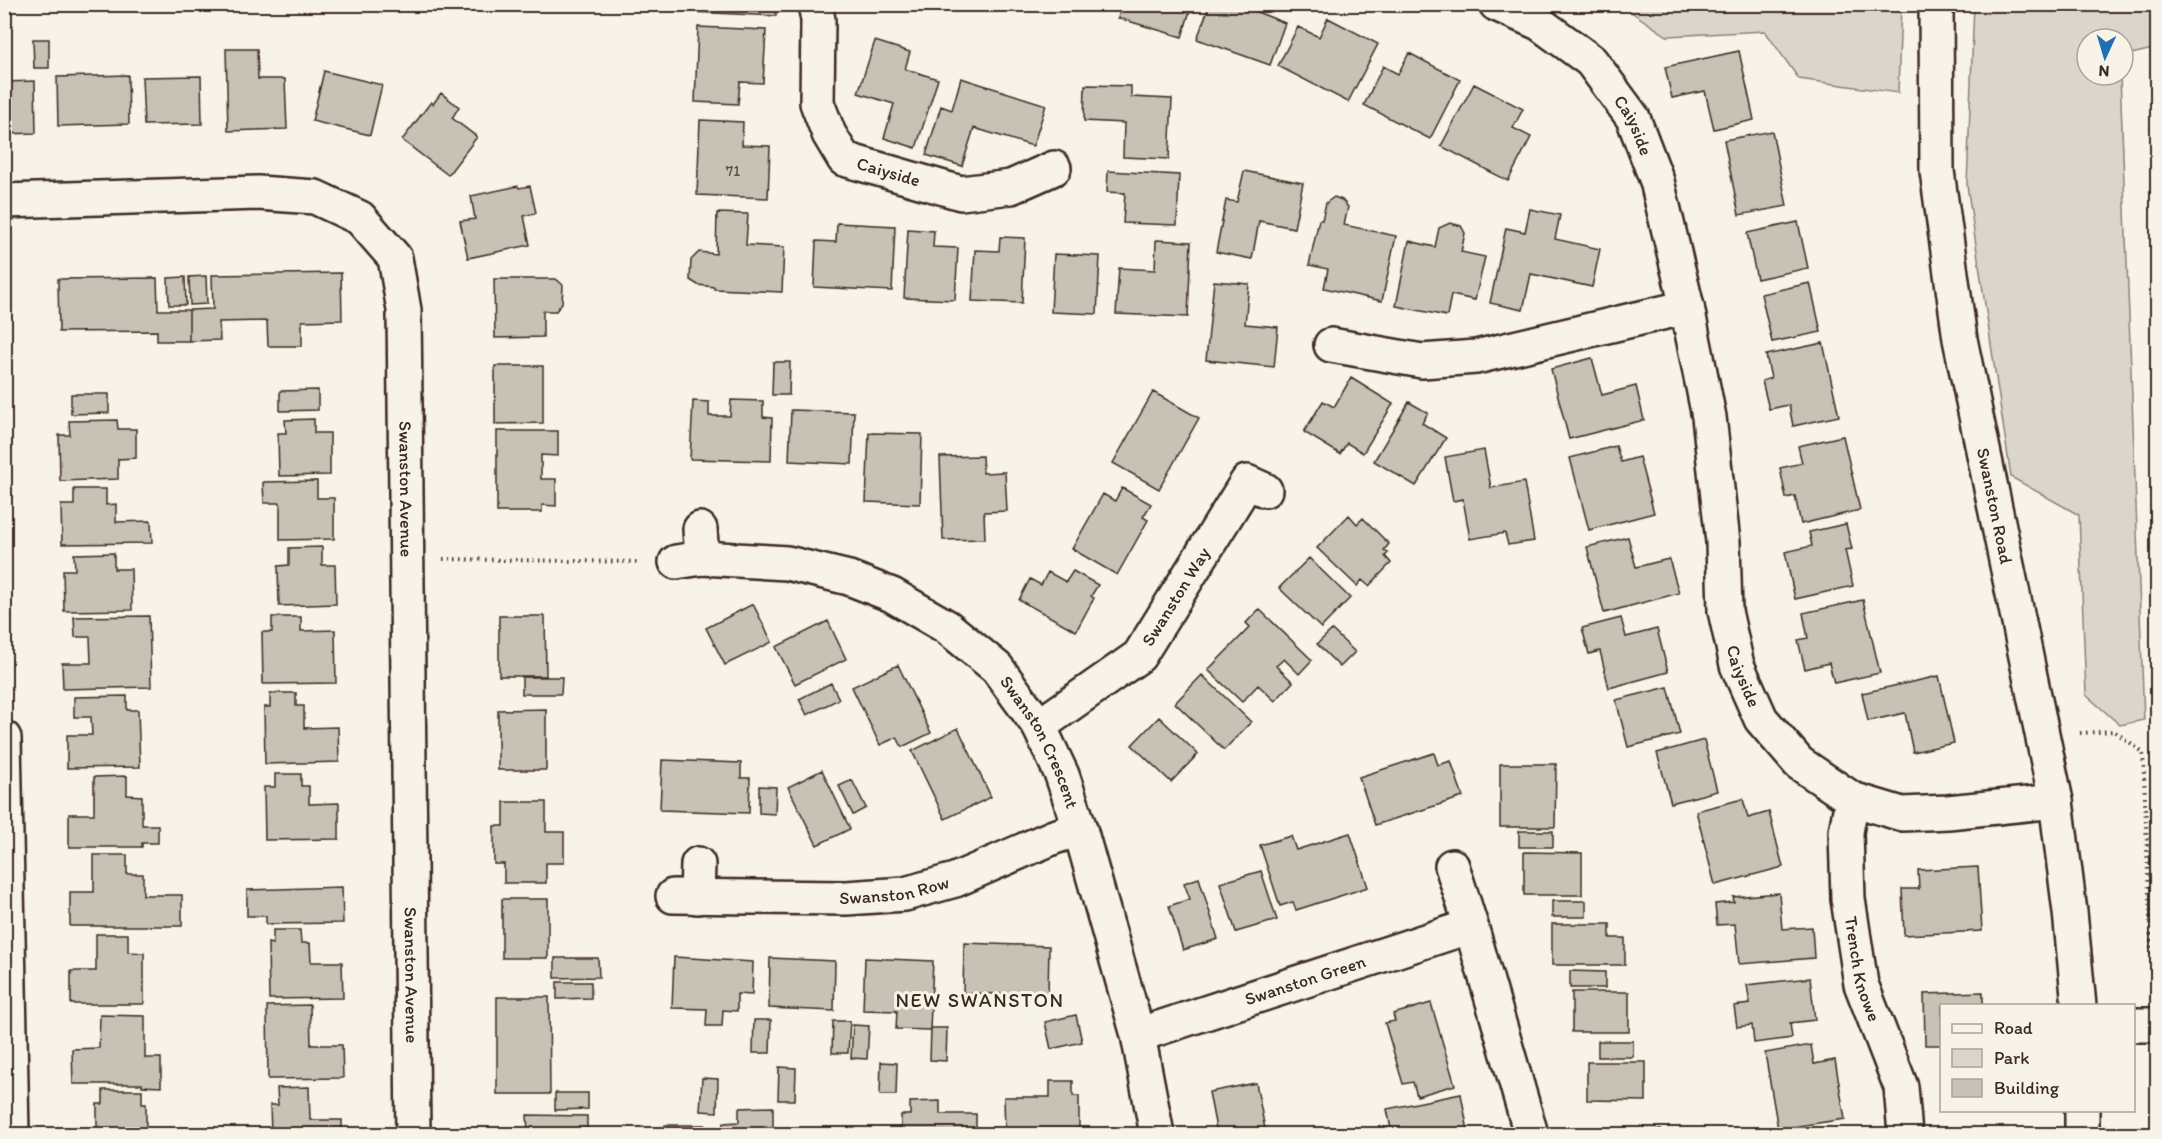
<svg xmlns="http://www.w3.org/2000/svg" width="2162" height="1139" viewBox="0 0 2162 1139" font-family="Itim,sans-serif">
	<style>
		.green { fill: #dbd6cb; stroke: #8b8074; stroke-width: 1.5 }
		.building { fill: #c8c1b6; stroke: #3b2a1e; stroke-width: 1.5 }
		.lines { fill: none; stroke-linecap: round; stroke-linejoin: round }
		.minor-casing { stroke: #3b2a1e; stroke-width: 38 }
		.path { stroke: #3b2a1e; stroke-width: 4; stroke-dasharray: 1.5 4.5; stroke-linecap: butt }
		.minor { stroke: #f7f3e8; stroke-width: 33 }
		.labels { text-anchor: middle; dominant-baseline: central; stroke-width: 6; stroke-linejoin: round; paint-order: stroke }
		.number-label { font-size: 15px; fill: #5e5044 }
		.street-label { font-size: 18px; fill: #3b2a1e; stroke: #f7f3e8 }
		.neighbourhood-label { font-size: 20px; letter-spacing: 1.5px; fill: #3b2a1e; stroke: #f7f3e8 }
	</style>
	<rect width="100%" height="100%" fill="#f7f3e8"/>
	<filter id="ink" filterUnits="userSpaceOnUse"><feTurbulence type="fractalNoise" baseFrequency=".0167" numOctaves="2"/><feDisplacementMap in="SourceGraphic" scale="12" xChannelSelector="R" yChannelSelector="G"/><feConvolveMatrix kernelMatrix="1 2 1 2 8 2 1 2 1" color-interpolation-filters="sRGB"/></filter>
	<g filter="url(#ink)">
		<path class="green" d="M 1621,5 L 1901,5 L 1898,93 L 1799,79 L 1765,31 L 1667,36 Z
			M 1974,5 L 2157,5 L 2157,48 L 2123,56 L 2123,39 L 2087,39 L 2087,75 L 2120,75 L 2144,720 L 2120,725 L 2086,695 L 2079,515 L 2011,477 L 1967,185 Z"/>
		<path class="building" d="M 693,4 L 776,4 L 776,16 L 693,12 Z
			M 1122,4 L 1192,4 L 1182,37 L 1118,18 Z
			M 1210,4 L 1254,4 L 1252,10 L 1285,23 L 1270,65 L 1197,39 Z
			M 1328,18 L 1378,44 L 1348,102 L 1278,66 L 1298,27 L 1319,37 Z
			M 698,27 L 766,30 L 763,83 L 740,82 L 738,104 L 695,102 Z
			M 33,39 L 49,39 L 49,68 L 34,68 Z
			M 875,41 L 910,52 L 905,69 L 938,79 L 916,148 L 884,138 L 894,104 L 858,93 Z
			M 226,49 L 257,49 L 258,79 L 285,79 L 287,129 L 228,131 Z
			M 1739,51 L 1754,120 L 1714,129 L 1705,91 L 1672,98 L 1665,67 Z
			M 1409,53 L 1460,80 L 1430,139 L 1364,105 L 1383,66 L 1398,74 Z
			M 324,71 L 382,85 L 370,135 L 312,121 Z
			M 128,75 L 129,124 L 58,126 L 57,77 Z
			M 201,76 L 202,124 L 144,125 L 142,77 Z
			M 961,78 L 1046,105 L 1033,146 L 974,128 L 962,166 L 926,155 L 941,106 L 952,110 Z
			M 35,81 L 36,133 L 4,134 L 4,82 Z
			M 1474,84 L 1523,109 L 1513,128 L 1531,137 L 1508,181 L 1441,146 Z
			M 1085,85 L 1131,86 L 1131,97 L 1172,99 L 1169,159 L 1123,157 L 1124,123 L 1084,121 Z
			M 441,93 L 459,107 L 452,118 L 477,137 L 448,175 L 402,140 L 431,102 L 433,104 Z
			M 700,120 L 743,122 L 742,145 L 770,146 L 768,198 L 697,195 Z
			M 1772,131 L 1787,206 L 1739,215 L 1724,140 Z
			M 1108,171 L 1179,175 L 1177,225 L 1123,223 L 1125,193 L 1107,192 Z
			M 1244,171 L 1303,183 L 1294,228 L 1259,221 L 1252,259 L 1216,252 L 1226,200 L 1237,202 Z
			M 518,186 L 519,188 L 530,186 L 536,213 L 524,216 L 530,245 L 468,258 L 460,221 L 475,219 L 471,196 Z
			M 1334,197 L 1342,200 L 1348,207 L 1344,225 L 1396,236 L 1382,301 L 1324,288 L 1328,269 L 1309,265 L 1319,220 L 1322,220 L 1326,203 Z
			M 1530,209 L 1560,215 L 1555,239 L 1600,249 L 1592,287 L 1531,274 L 1523,310 L 1490,303 L 1506,228 L 1525,232 Z
			M 717,213 L 748,214 L 746,245 L 784,247 L 782,292 L 714,289 L 714,287 L 698,285 L 690,280 L 691,260 L 699,252 L 716,254 Z
			M 1798,222 L 1808,268 L 1757,279 L 1747,233 Z
			M 837,223 L 895,226 L 892,291 L 814,287 L 816,241 L 836,242 Z
			M 1450,223 L 1461,226 L 1465,233 L 1461,252 L 1485,257 L 1475,300 L 1451,295 L 1447,316 L 1396,306 L 1409,241 L 1435,247 L 1439,228 Z
			M 908,229 L 934,231 L 933,247 L 958,248 L 955,300 L 904,298 Z
			M 1000,237 L 1025,238 L 1022,303 L 972,301 L 975,250 L 999,251 Z
			M 1156,240 L 1191,242 L 1188,317 L 1116,314 L 1119,268 L 1155,270 Z
			M 1054,254 L 1100,256 L 1097,314 L 1051,312 Z
			M 341,273 L 342,320 L 302,321 L 302,346 L 268,346 L 267,321 L 219,322 L 220,340 L 189,341 L 189,310 L 213,309 L 212,275 Z
			M 206,276 L 207,304 L 190,305 L 189,277 Z
			M 185,277 L 186,305 L 169,305 L 168,278 Z
			M 157,278 L 158,310 L 189,310 L 189,341 L 157,341 L 157,331 L 59,332 L 58,279 Z
			M 494,279 L 556,279 L 563,285 L 562,303 L 556,311 L 543,311 L 543,337 L 495,338 Z
			M 1214,281 L 1249,284 L 1245,324 L 1278,327 L 1274,367 L 1206,360 Z
			M 1810,283 L 1821,332 L 1772,342 L 1761,294 Z
			M 1823,343 L 1839,416 L 1793,426 L 1789,405 L 1769,409 L 1762,381 L 1771,378 L 1766,355 Z
			M 1592,358 L 1602,395 L 1636,386 L 1644,420 L 1569,439 L 1551,369 Z
			M 773,362 L 790,362 L 789,395 L 772,395 Z
			M 495,366 L 543,366 L 543,423 L 495,424 Z
			M 1351,378 L 1393,404 L 1363,453 L 1347,443 L 1340,454 L 1304,432 L 1323,401 L 1334,407 Z
			M 318,390 L 318,410 L 280,411 L 280,391 Z
			M 1153,392 L 1199,418 L 1159,489 L 1113,463 Z
			M 71,394 L 109,394 L 109,413 L 71,414 Z
			M 731,400 L 763,401 L 763,417 L 772,418 L 771,461 L 690,459 L 693,401 L 709,402 L 709,416 L 730,416 Z
			M 1409,402 L 1428,413 L 1422,423 L 1446,438 L 1416,486 L 1374,461 Z
			M 791,410 L 854,412 L 852,464 L 789,461 Z
			M 314,419 L 314,433 L 330,433 L 330,475 L 279,476 L 278,433 L 286,433 L 285,420 Z
			M 117,420 L 118,429 L 136,429 L 136,458 L 118,459 L 118,479 L 60,481 L 59,435 L 70,435 L 69,421 Z
			M 497,431 L 558,431 L 558,456 L 541,455 L 541,479 L 556,479 L 556,506 L 542,505 L 542,512 L 497,512 Z
			M 869,433 L 922,434 L 920,504 L 866,502 Z
			M 1843,436 L 1860,510 L 1801,524 L 1795,496 L 1786,498 L 1780,468 L 1802,463 L 1798,446 Z
			M 1616,446 L 1621,462 L 1639,457 L 1654,513 L 1589,530 L 1570,458 Z
			M 1484,450 L 1491,488 L 1524,482 L 1534,541 L 1508,545 L 1505,533 L 1470,539 L 1463,499 L 1453,501 L 1445,457 Z
			M 982,456 L 983,473 L 1005,472 L 1007,511 L 984,512 L 985,539 L 943,540 L 940,457 Z
			M 317,481 L 317,498 L 334,498 L 334,539 L 280,540 L 280,503 L 264,503 L 263,482 Z
			M 1122,488 L 1151,504 L 1143,517 L 1148,520 L 1117,575 L 1072,549 L 1103,494 L 1115,501 Z
			M 74,489 L 106,489 L 106,505 L 116,504 L 116,522 L 151,521 L 152,543 L 62,544 L 61,505 L 74,505 Z
			M 1349,515 L 1357,524 L 1363,518 L 1389,544 L 1384,550 L 1388,553 L 1385,556 L 1391,563 L 1369,586 L 1362,580 L 1357,586 L 1317,548 Z
			M 1846,524 L 1852,549 L 1845,550 L 1853,586 L 1795,599 L 1785,552 L 1812,546 L 1809,532 Z
			M 1628,537 L 1636,567 L 1669,559 L 1679,593 L 1604,613 L 1587,547 Z
			M 322,547 L 322,565 L 335,565 L 336,604 L 279,606 L 278,566 L 289,565 L 289,548 Z
			M 114,553 L 114,569 L 131,569 L 132,610 L 64,611 L 63,570 L 75,570 L 74,554 Z
			M 1309,558 L 1350,598 L 1321,628 L 1279,588 Z
			M 1073,571 L 1098,585 L 1091,596 L 1094,598 L 1076,631 L 1019,600 L 1030,579 L 1041,585 L 1048,572 L 1066,582 Z
			M 1863,600 L 1880,673 L 1834,683 L 1829,663 L 1805,669 L 1798,640 L 1808,638 L 1803,613 Z
			M 753,604 L 772,642 L 725,665 L 706,628 Z
			M 1259,609 L 1312,660 L 1299,674 L 1284,659 L 1276,666 L 1293,682 L 1275,701 L 1258,685 L 1242,702 L 1208,670 L 1250,627 L 1246,623 Z
			M 149,616 L 151,687 L 63,689 L 62,663 L 91,663 L 90,637 L 75,637 L 74,617 Z
			M 499,616 L 545,616 L 546,676 L 499,676 Z
			M 272,617 L 301,617 L 301,631 L 335,630 L 336,683 L 263,684 L 262,632 L 272,632 Z
			M 1621,618 L 1626,637 L 1657,629 L 1668,672 L 1609,688 L 1600,651 L 1589,654 L 1582,628 Z
			M 828,621 L 846,659 L 795,684 L 776,647 Z
			M 1332,630 L 1355,652 L 1340,667 L 1317,644 Z
			M 898,665 L 931,733 L 902,747 L 897,737 L 880,745 L 852,687 Z
			M 1202,675 L 1251,722 L 1224,750 L 1175,703 Z
			M 1939,676 L 1954,743 L 1913,752 L 1905,713 L 1868,721 L 1862,693 Z
			M 522,677 L 562,677 L 561,694 L 522,694 Z
			M 831,683 L 839,699 L 807,715 L 799,699 Z
			M 1668,687 L 1680,734 L 1628,747 L 1616,700 Z
			M 270,693 L 296,693 L 296,706 L 304,706 L 304,728 L 338,727 L 339,762 L 265,764 L 264,707 L 270,707 Z
			M 127,696 L 127,710 L 138,710 L 140,767 L 67,768 L 67,735 L 92,735 L 91,717 L 74,717 L 74,697 Z
			M 546,709 L 546,770 L 498,770 L 498,710 Z
			M 1159,717 L 1198,754 L 1171,782 L 1132,745 Z
			M 958,728 L 991,797 L 945,819 L 912,751 Z
			M 1704,740 L 1717,791 L 1671,803 L 1657,753 Z
			M 1434,753 L 1438,765 L 1451,761 L 1463,797 L 1375,825 L 1359,777 Z
			M 662,760 L 741,763 L 741,778 L 750,778 L 749,813 L 660,810 Z
			M 1500,764 L 1556,764 L 1555,827 L 1500,827 Z
			M 822,770 L 850,829 L 817,845 L 788,787 Z
			M 275,774 L 301,774 L 301,786 L 309,786 L 309,804 L 339,803 L 339,839 L 265,840 L 264,787 L 275,787 Z
			M 127,776 L 127,795 L 142,796 L 142,825 L 158,825 L 158,843 L 142,843 L 142,847 L 69,847 L 69,814 L 94,814 L 94,777 Z
			M 852,780 L 866,808 L 853,815 L 839,786 Z
			M 759,786 L 776,787 L 775,814 L 759,813 Z
			M 1743,799 L 1748,818 L 1769,812 L 1783,867 L 1715,885 L 1696,811 Z
			M 504,802 L 546,802 L 546,832 L 564,832 L 564,863 L 546,863 L 546,883 L 504,883 L 504,864 L 494,864 L 494,826 L 504,826 Z
			M 1519,831 L 1553,831 L 1553,847 L 1519,847 Z
			M 1350,833 L 1368,887 L 1296,910 L 1293,902 L 1280,906 L 1260,845 L 1291,836 L 1296,850 Z
			M 1524,852 L 1582,853 L 1582,895 L 1524,895 Z
			M 94,855 L 127,855 L 127,874 L 143,874 L 143,895 L 182,895 L 182,926 L 70,926 L 70,892 L 94,892 Z
			M 1978,867 L 1982,931 L 1904,935 L 1902,889 L 1919,889 L 1918,870 Z
			M 1261,871 L 1277,920 L 1236,932 L 1220,883 Z
			M 1199,878 L 1218,939 L 1183,950 L 1169,906 L 1190,899 L 1184,883 Z
			M 342,887 L 343,923 L 266,924 L 266,916 L 247,916 L 247,890 Z
			M 1779,893 L 1782,929 L 1812,927 L 1814,958 L 1739,964 L 1735,924 L 1717,925 L 1715,904 L 1734,902 L 1733,897 Z
			M 502,899 L 548,899 L 548,958 L 502,958 Z
			M 1552,901 L 1586,901 L 1586,917 L 1552,917 Z
			M 1552,924 L 1610,924 L 1610,938 L 1625,938 L 1625,965 L 1552,965 Z
			M 273,930 L 300,930 L 301,943 L 310,943 L 311,962 L 342,962 L 343,998 L 269,999 L 268,943 L 273,944 Z
			M 96,934 L 128,934 L 128,952 L 144,953 L 144,1004 L 71,1004 L 71,971 L 96,971 Z
			M 964,943 L 1049,946 L 1048,995 L 963,993 Z
			M 674,957 L 753,962 L 752,995 L 737,994 L 737,1011 L 723,1010 L 722,1026 L 706,1026 L 707,1009 L 672,1008 Z
			M 555,958 L 598,958 L 599,977 L 555,978 Z
			M 770,958 L 835,961 L 834,1011 L 769,1008 Z
			M 865,958 L 933,961 L 930,1030 L 896,1029 L 897,1011 L 863,1010 Z
			M 1570,971 L 1605,972 L 1605,988 L 1570,988 Z
			M 1810,978 L 1815,1020 L 1790,1023 L 1792,1038 L 1754,1043 L 1752,1025 L 1737,1027 L 1734,1006 L 1750,1004 L 1747,985 Z
			M 557,982 L 591,982 L 591,998 L 557,999 Z
			M 1572,992 L 1629,992 L 1629,1032 L 1572,1032 Z
			M 1983,992 L 1983,1006 L 1942,1006 L 1942,1045 L 1925,1045 L 1924,994 Z
			M 497,997 L 549,997 L 550,1094 L 497,1094 Z
			M 1431,1003 L 1455,1085 L 1417,1096 L 1413,1082 L 1403,1084 L 1385,1023 L 1395,1021 L 1393,1014 Z
			M 310,1005 L 311,1045 L 342,1045 L 343,1078 L 268,1079 L 267,1006 Z
			M 100,1015 L 145,1016 L 145,1058 L 161,1058 L 161,1087 L 142,1086 L 142,1084 L 73,1084 L 72,1049 L 99,1048 Z
			M 1076,1015 L 1082,1042 L 1051,1049 L 1045,1022 Z
			M 754,1020 L 771,1020 L 770,1053 L 753,1053 Z
			M 833,1021 L 850,1021 L 848,1053 L 832,1053 Z
			M 853,1025 L 869,1026 L 867,1059 L 851,1058 Z
			M 931,1028 L 947,1028 L 946,1061 L 930,1060 Z
			M 1598,1041 L 1633,1041 L 1633,1057 L 1598,1057 Z
			M 1811,1045 L 1814,1064 L 1835,1060 L 1845,1119 L 1778,1129 L 1765,1053 Z
			M 881,1062 L 897,1063 L 896,1095 L 880,1095 Z
			M 1587,1062 L 1646,1062 L 1646,1101 L 1587,1100 Z
			M 779,1067 L 796,1068 L 795,1100 L 778,1100 Z
			M 702,1078 L 718,1079 L 717,1112 L 700,1111 Z
			M 1050,1081 L 1073,1081 L 1073,1096 L 1079,1096 L 1079,1134 L 1005,1134 L 1004,1097 L 1050,1097 Z
			M 1256,1083 L 1266,1134 L 1217,1134 L 1209,1092 Z
			M 309,1087 L 310,1120 L 342,1120 L 342,1134 L 271,1134 L 270,1105 L 278,1105 L 277,1088 Z
			M 103,1090 L 142,1090 L 142,1104 L 146,1104 L 146,1132 L 165,1132 L 165,1134 L 75,1134 L 75,1131 L 97,1131 L 97,1104 L 103,1104 Z
			M 555,1093 L 588,1093 L 588,1109 L 555,1110 Z
			M 1461,1094 L 1468,1131 L 1460,1132 L 1461,1134 L 1392,1134 L 1387,1109 Z
			M 940,1101 L 940,1114 L 976,1114 L 976,1131 L 989,1131 L 989,1134 L 901,1134 L 901,1115 L 910,1115 L 910,1102 Z
			M 773,1107 L 773,1134 L 723,1134 L 723,1123 L 739,1122 L 739,1108 Z
			M 527,1115 L 587,1116 L 587,1133 L 498,1134 L 498,1132 L 528,1132 Z
			M 665,1125 L 705,1125 L 705,1134 L 665,1134 Z
			M 1602,1129 L 1661,1130 L 1661,1134 L 1602,1134 Z
			M 874,1131 L 874,1134 L 795,1134 L 795,1132 Z
			M 2007,1131 L 2008,1134 L 1969,1134 L 1969,1132 Z"/>
		<g class="lines">
			<defs>
				<g id="minor">
					<path id="s1" d="M 815,4 L 818,20 L 817,103 L 829,134 L 844,159 L 961,193 L 1011,187 L 1054,168"/>
					<path id="s2" d="M 1496,4 L 1539,23 L 1591,61 L 1633,118 L 1657,181 L 1687,307 L 1709,417 L 1723,542 L 1725,611 L 1737,665 L 1761,719 L 1799,763 L 1852,799 L 1902,814 L 1948,812 L 2056,801"/>
					<path id="s3" d="M 1936,4 L 1937,171 L 1960,339 L 2056,801 L 2070,912 L 2079,1006"/>
					<path id="s4" d="M 4,201 L 258,193 L 315,197 L 360,218 L 395,258 L 404,310 L 413,1134"/>
					<path d="M 1331,345 L 1422,361 L 1476,357 L 1687,307"/>
					<path d="M 700,529 L 702,558"/>
					<path id="s5" d="M 676,562 L 702,558 L 787,563 L 849,578 L 892,595 L 947,627 L 997,668 L 1039,726 L 1062,775 L 1080,829 L 1138,1035 L 1157,1134"/>
					<path id="s6" d="M 1039,726 L 1139,656 L 1247,482 L 1265,490"/>
					<path d="M 4,738 L 12,1134"/>
					<path id="s7" d="M 1852,799 L 1846,832 L 1848,899 L 1861,984 L 1901,1087 L 1905,1134"/>
					<path d="M 1452,866 L 1471,926"/>
					<path id="s8" d="M 673,896 L 846,898 L 905,894 L 955,880 L 1054,837 L 1080,829"/>
					<path d="M 697,897 L 698,864"/>
					<path d="M 2134,1025 L 2158,1025"/>
					<path id="s9" d="M 1138,1035 L 1471,926 L 1531,1134"/>
					<path d="M 2082,1110 L 2082,1134"/>
				</g>
			</defs>
			<use href="#minor" class="minor-casing"/>
			<path class="path" d="M 443,559 L 640,562
				M 2080,733 L 2114,731 L 2143,752 L 2153,990
				M 2154,1134 L 2154,1060"/>
			<use href="#minor" class="minor"/>
		</g>
	</g>
	<g class="labels">
		<g class="number-label">
			<text x="733" y="171">71</text>
		</g>
		<g class="street-label">
			<text stroke="none"><textPath href="#s2" startOffset="189">Caiyside</textPath></text>
			<text stroke="none"><textPath href="#s1" startOffset="208">Caiyside</textPath></text>
			<text stroke="none"><textPath href="#s4" startOffset="646">Swanston Avenue</textPath></text>
			<text stroke="none"><textPath href="#s3" startOffset="507">Swanston Road</textPath></text>
			<text stroke="none"><textPath href="#s6" startOffset="192">Swanston Way</textPath></text>
			<text stroke="none"><textPath href="#s2" startOffset="754">Caiyside</textPath></text>
			<text stroke="none"><textPath href="#s5" startOffset="436">Swanston Crescent</textPath></text>
			<text stroke="none"><textPath href="#s8" startOffset="222">Swanston Row</textPath></text>
			<text stroke="none"><textPath href="#s7" startOffset="172">Trench Knowe</textPath></text>
			<text stroke="none"><textPath href="#s4" startOffset="1132">Swanston Avenue</textPath></text>
			<text stroke="none"><textPath href="#s9" startOffset="176">Swanston Green</textPath></text>
		</g>
		<g class="neighbourhood-label">
			<text x="980" y="1000">NEW SWANSTON</text>
		</g>
	</g>
	<rect width="2162" height="1139" fill="none" stroke="#f7f3e8" stroke-width="24"/>
	<rect x="12" y="12" width="2138" height="1115" fill="none" stroke="#3b2a1e" stroke-width="2" filter="url(#ink)"/>
	<rect x="1940" y="1004" width="195" height="108" fill="#f7f3e8" stroke="#aca397" stroke-width="1.5"/>
	<rect x="1952" y="1024" width="30" height="9" fill="#f7f3e8" stroke="#aca397" stroke-width="1.5"/>
	<text x="1994" y="1034" font-size="18" fill="#3b2a1e">Road</text>
	<rect x="1952" y="1049" width="30" height="18" fill="#dbd6cb" stroke="#aca397" stroke-width="1.5"/>
	<text x="1994" y="1064" font-size="18" fill="#3b2a1e">Park</text>
	<rect x="1952" y="1079" width="30" height="18" fill="#c8c1b6" stroke="#aca397" stroke-width="1.5"/>
	<text x="1994" y="1094" font-size="18" fill="#3b2a1e">Building</text>
	<g transform="translate(2105 57) rotate(184)"><circle r="28" fill="#f7f3e8" stroke="#aca397" stroke-width="1.5"/>
	<path d="M0-4.5L10 22L0 15L-10 22Z" fill="#1f6fb2"/>
	<text y="-9" font-size="16" font-weight="bold" text-anchor="middle" fill="#3b2a1e">N</text>
	</g>
</svg>
